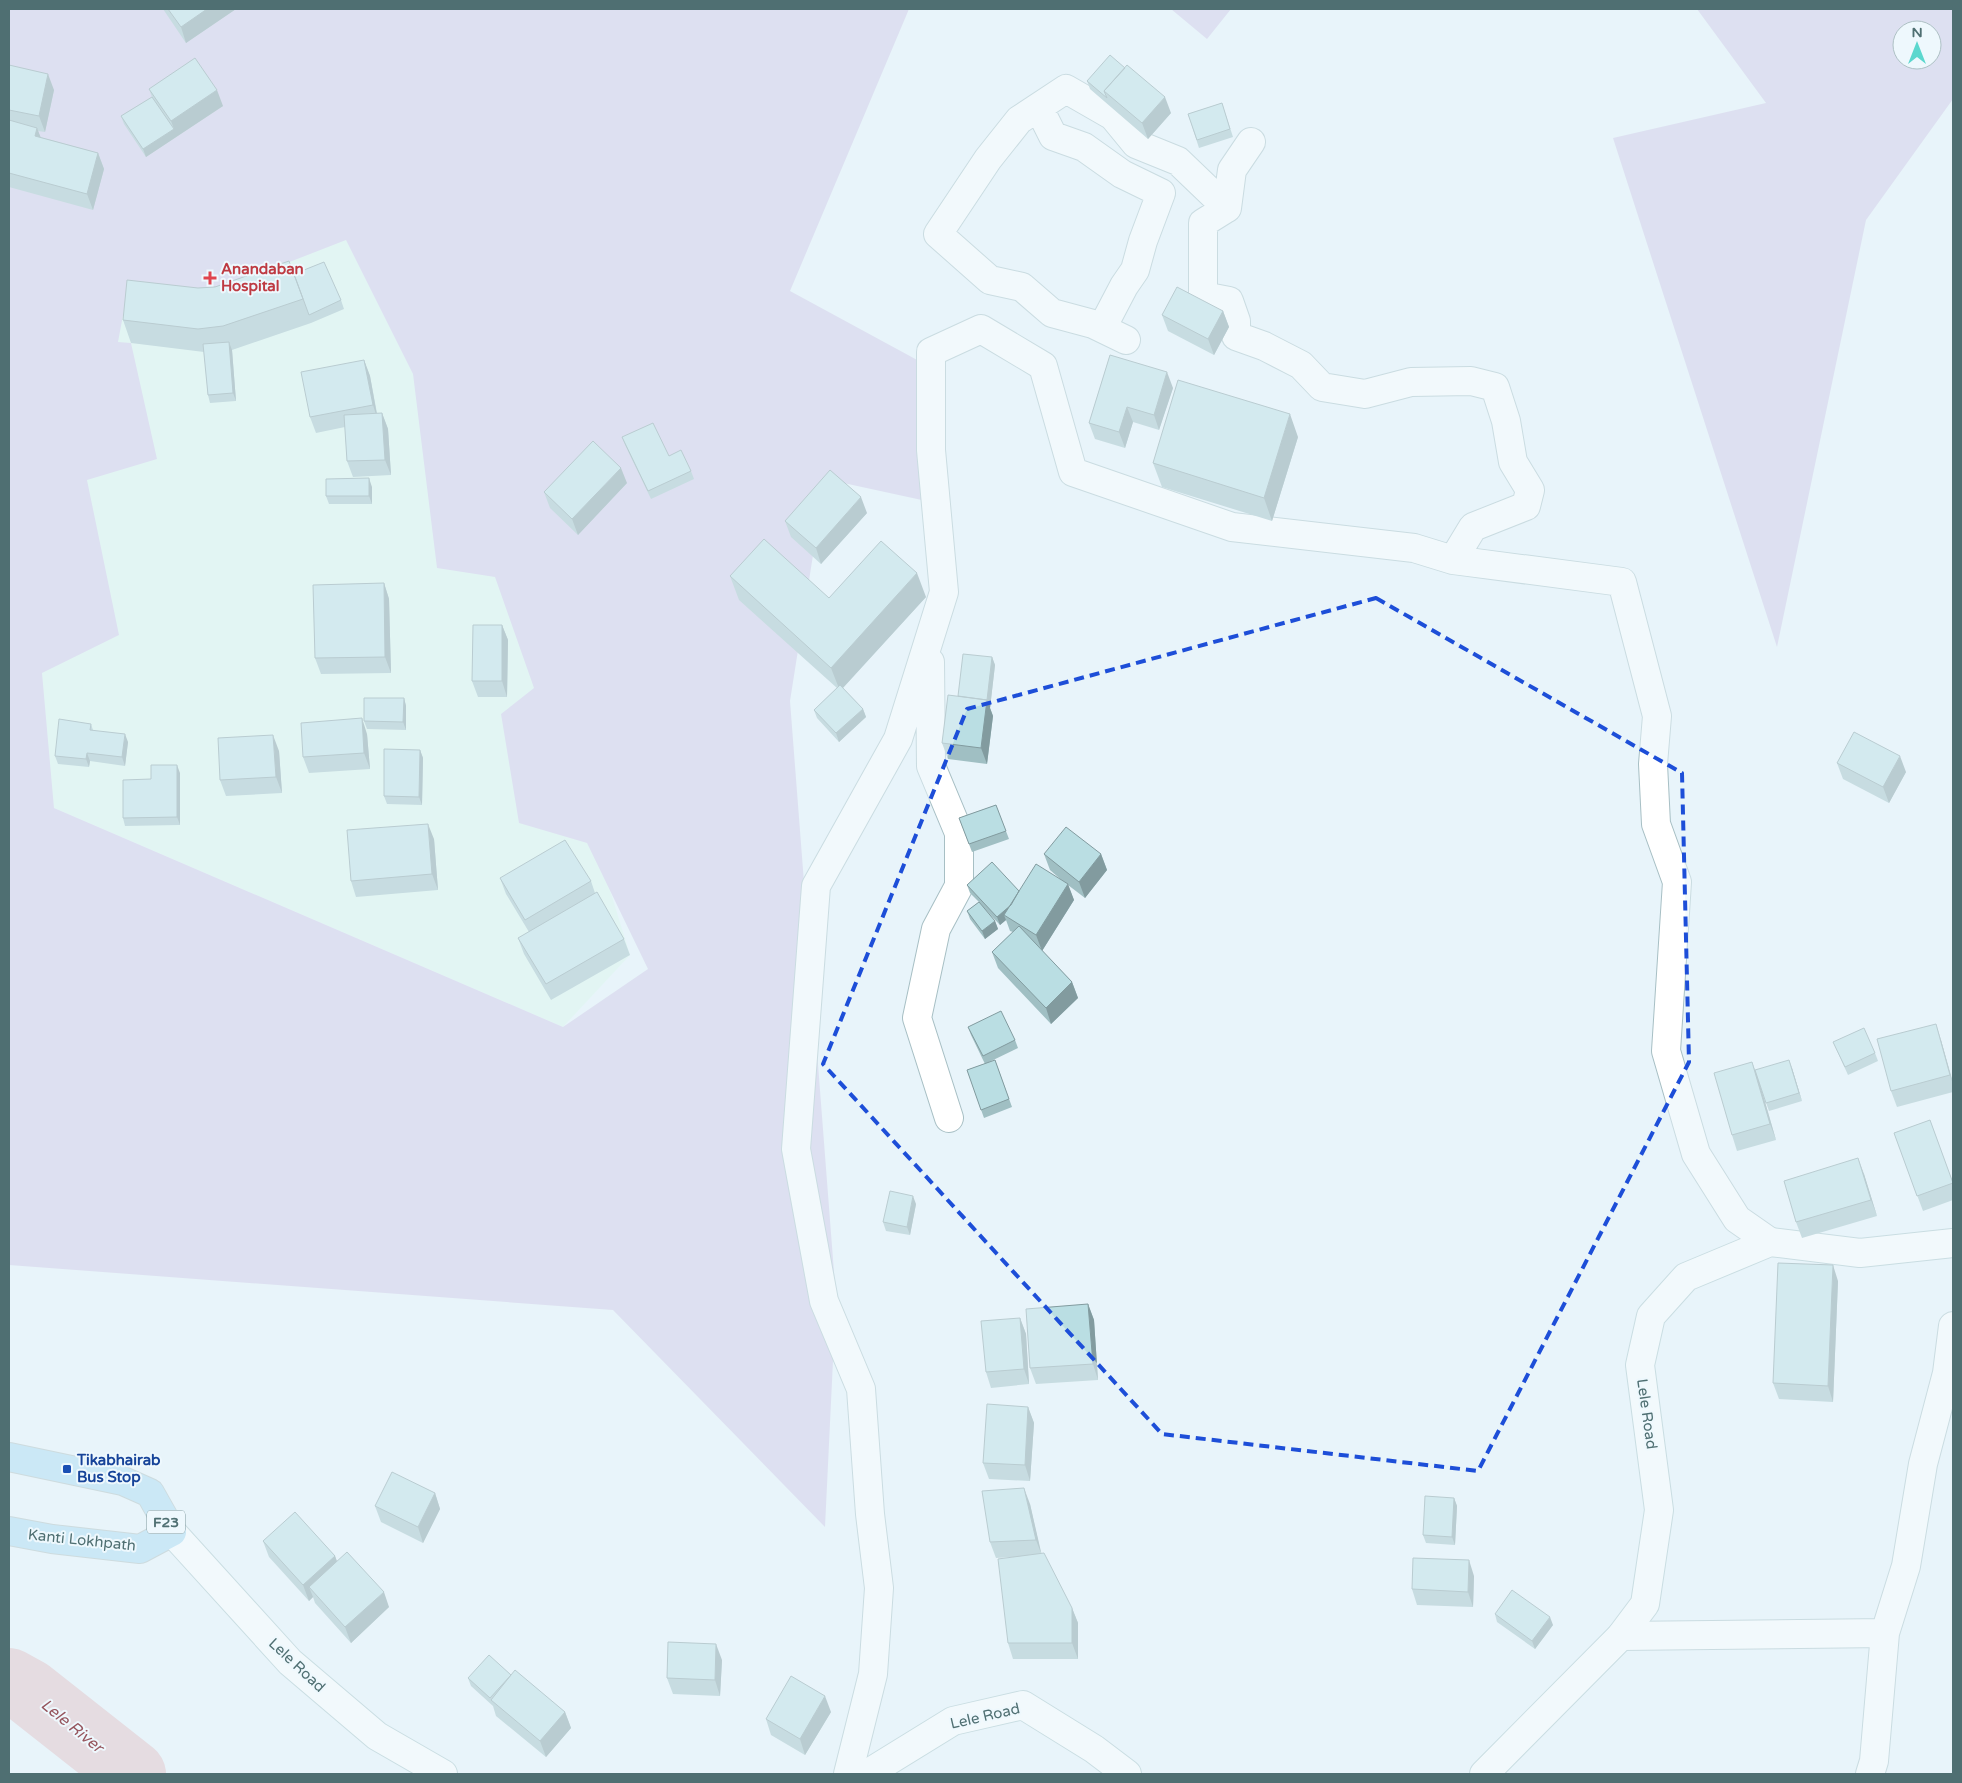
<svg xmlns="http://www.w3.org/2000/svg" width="1962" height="1783" viewBox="0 0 1962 1783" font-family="'Varela Round',sans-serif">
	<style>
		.medical { fill: #dcf7ec }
		.green { fill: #d1c8e6; fill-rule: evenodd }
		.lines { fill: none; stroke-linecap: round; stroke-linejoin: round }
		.river { stroke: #e2bec4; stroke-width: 66 }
		.street-casing { stroke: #a7bfc4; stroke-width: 30 }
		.secondary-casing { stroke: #a6c2c6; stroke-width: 30 }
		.primary-casing { stroke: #aebdbe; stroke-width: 30 }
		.street { stroke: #fff; stroke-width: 28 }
		.secondary { stroke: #fff; stroke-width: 28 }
		.primary { stroke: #a8d9f2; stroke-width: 28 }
		.wall { fill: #a0bfc3 }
		.shaded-wall { fill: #829b9f }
		.building { fill: #badee3; stroke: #829b9f }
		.marked { fill: none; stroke: #1d4ed8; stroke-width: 4; stroke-dasharray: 10 6; stroke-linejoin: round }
		.health-dot { fill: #e0444e; stroke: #eef8fd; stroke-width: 2 }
		.transit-dot { fill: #1a4fb4; stroke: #eef8fd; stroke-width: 2 }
		.labels { text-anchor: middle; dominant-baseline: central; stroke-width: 4; stroke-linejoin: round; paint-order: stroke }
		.shield { fill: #eef8fd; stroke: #7f989c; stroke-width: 1 }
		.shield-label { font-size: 14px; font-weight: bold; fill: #4f6f72 }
		.health-label { font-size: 15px; font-weight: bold; fill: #be3a42; stroke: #eef8fd; text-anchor: start }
		.street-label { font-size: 15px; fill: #4f6f72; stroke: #eef8fd }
		.transit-label { font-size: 15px; font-weight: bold; fill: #164399; stroke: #eef8fd; text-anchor: start }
		.water-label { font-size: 16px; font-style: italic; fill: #96555d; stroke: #eef8fd }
	</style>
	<rect width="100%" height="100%" fill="#e8f4fa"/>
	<path class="medical" d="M 9,9 L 317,9 L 505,548 L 630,955 L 563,1027 L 54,808 L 9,669 Z"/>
	<path class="green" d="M 9,9 L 909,9 L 790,291 L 919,361 L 931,502 L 825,479 L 790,701 L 836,1298 L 825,1527 L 613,1310 L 9,1265 ZM 346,240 L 413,374 L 437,568 L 495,577 L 534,688 L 501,714 L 519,823 L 587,843 L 648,969 L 563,1027 L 54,808 L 42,673 L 119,635 L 87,480 L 157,459 L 131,343 L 118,342 L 127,294 L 228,286 Z
		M 1171,9 L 1231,9 L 1207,39 Z
		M 1697,9 L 1953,9 L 1953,99 L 1866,220 L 1777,647 L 1613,138 L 1766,103 ZM 1902,30 L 1932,30 L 1932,60 L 1902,60 Z"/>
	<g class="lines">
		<path class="river" d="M 9,1681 L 29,1692 L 133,1774"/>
		<defs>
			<path id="street" d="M 1039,108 L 1053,136 L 1084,147 L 1122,174 L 1161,193 L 1143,241 L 1135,270 L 1124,286 L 1102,328
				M 1251,142 L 1232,170 L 1227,208 L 1203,223 L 1203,296 L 1229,301 L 1236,321 L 1236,336 L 1264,346 L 1301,365 L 1322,387 L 1365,394 L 1411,382 L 1471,381 L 1495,387 L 1506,421 L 1513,462 L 1530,490 L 1526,506 L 1473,527 L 1453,560
				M 1126,340 L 1093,324 L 1052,313 L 1022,287 L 990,280 L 938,234 L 988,159 L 1019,120 L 1066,89 L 1113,116 L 1136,144 L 1178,161 L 1227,208
				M 930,662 L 931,766 L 959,833 L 959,886 L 936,929 L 917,1018 L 949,1118
				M 1621,1636 L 1885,1633
				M 848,1774 L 873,1674 L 879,1588 L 870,1514 L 861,1389 L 824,1301 L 796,1149 L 816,886 L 898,739 L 944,592 L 931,450 L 931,352 L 981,329 L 1043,366 L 1073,472 L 1232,527 L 1414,548 L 1453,560 L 1622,582 L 1657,716 L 1653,764 L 1656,824 L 1677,882 L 1666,1051 L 1696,1154 L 1737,1219 L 1770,1242
				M 1870,1774 L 1874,1761 L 1885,1633 L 1906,1566 L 1923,1464 L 1947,1373 L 1953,1326"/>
			<path id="secondary" d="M 172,1532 L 290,1662 L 377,1736 L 443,1774
				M 867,1774 L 953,1721 L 1023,1705 L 1094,1749 L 1127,1774
				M 1484,1774 L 1621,1636 L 1645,1604 L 1659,1510 L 1640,1365 L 1651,1316 L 1686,1277 L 1770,1242 L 1860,1253 L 1953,1243"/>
			<path id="primary" d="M 9,1457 L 123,1481 L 150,1493 L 172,1532 L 140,1549 L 52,1539 L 9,1531"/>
		</defs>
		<use href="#street" class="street-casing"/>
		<use href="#secondary" class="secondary-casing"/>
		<use href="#primary" class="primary-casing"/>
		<use href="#street" class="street"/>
		<use href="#secondary" class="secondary"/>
		<use href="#primary" class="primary"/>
	</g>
	<path class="wall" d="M 163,9 L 236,9 L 186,43 Z
		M 9,65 L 54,90 L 45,132 L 38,131 L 40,137 L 98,153 L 104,169 L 93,210 L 9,187 Z
		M 1087,81 L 1171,113 L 1148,139 L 1090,89 Z
		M 149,89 L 223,106 L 146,157 L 124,124 L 121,116 L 152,97 Z
		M 1222,103 L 1233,137 L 1199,148 L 1188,114 Z
		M 295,278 L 341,300 L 344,309 L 311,323 L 232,350 L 236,401 L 210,403 L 208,395 L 204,352 L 131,343 L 123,320 L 198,288 Z
		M 1223,311 L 1229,327 L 1214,355 L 1168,331 L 1162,315 Z
		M 1110,355 L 1173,388 L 1159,430 L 1133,422 L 1125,448 L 1095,439 L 1089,423 Z
		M 364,360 L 370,376 L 377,413 L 382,413 L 388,429 L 391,475 L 353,477 L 347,461 L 345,427 L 316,433 L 310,417 Z
		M 622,437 L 669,456 L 691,471 L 694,479 L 651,499 L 625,445 Z
		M 1298,437 L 1272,521 L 1162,487 L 1153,463 Z
		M 627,483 L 578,535 L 550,508 L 544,492 Z
		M 372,487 L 372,504 L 329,504 L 326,496 Z
		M 867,513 L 821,564 L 791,537 L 785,521 Z
		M 730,576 L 829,598 L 926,597 L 843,688 L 863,709 L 866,717 L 839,742 L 817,718 L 814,710 L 837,688 L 739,600 Z
		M 384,583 L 389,599 L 391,673 L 321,674 L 315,658 Z
		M 502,625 L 508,640 L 507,697 L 478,697 L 472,681 Z
		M 992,657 L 995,665 L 990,708 L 993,716 L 987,764 L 948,759 L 942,743 L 958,696 Z
		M 404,698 L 406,706 L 406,730 L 367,729 L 364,721 Z
		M 91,724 L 93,730 L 128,742 L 125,766 L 90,761 L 89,767 L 58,764 L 55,756 Z
		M 367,734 L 370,769 L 309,773 L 303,757 Z
		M 420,750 L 423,758 L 422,805 L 387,804 L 384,796 Z
		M 279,751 L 282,793 L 226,796 L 220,780 Z
		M 1837,763 L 1906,772 L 1889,803 L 1843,779 Z
		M 180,773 L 180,825 L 125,826 L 123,818 L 151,779 Z
		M 996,805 L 1009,839 L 972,852 L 959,818 Z
		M 434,839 L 438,890 L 356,897 L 351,881 Z
		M 1044,854 L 1101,854 L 1107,870 L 1085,898 L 1068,885 L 1074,900 L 1042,951 L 1072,982 L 1078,998 L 1051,1024 L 998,968 L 992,952 L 1013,932 L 1010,931 L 1006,920 L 1000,925 L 985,909 L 995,921 L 998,929 L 985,939 L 970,919 L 967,911 L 979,902 L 970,893 L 967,885 L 1019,891 L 1066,884 L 1050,870 Z
		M 500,878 L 591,881 L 595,893 L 624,939 L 630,955 L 551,1000 L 524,954 L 518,938 L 529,932 L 506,894 Z
		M 968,1027 L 1015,1040 L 1018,1048 L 985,1064 L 971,1035 Z
		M 1941,1040 L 1953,1082 L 1953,1092 L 1897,1107 L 1891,1091 Z
		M 1833,1042 L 1875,1053 L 1878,1061 L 1848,1075 Z
		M 995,1060 L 1012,1107 L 984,1118 L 967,1070 Z
		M 1792,1068 L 1802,1101 L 1769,1111 L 1762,1091 L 1776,1140 L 1737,1151 L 1732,1135 L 1755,1070 Z
		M 1930,1120 L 1953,1184 L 1953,1200 L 1923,1211 L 1894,1133 Z
		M 1864,1174 L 1877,1216 L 1802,1238 L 1796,1222 Z
		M 916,1204 L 910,1235 L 886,1231 L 883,1222 Z
		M 1838,1281 L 1833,1402 L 1779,1399 L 1773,1383 Z
		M 1088,1304 L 1094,1320 L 1098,1380 L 1036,1384 L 1030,1368 Z
		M 1020,1318 L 1026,1334 L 1029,1384 L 991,1388 L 986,1372 Z
		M 1028,1407 L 1034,1423 L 1030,1481 L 989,1479 L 983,1463 Z
		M 435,1493 L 440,1509 L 423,1543 L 381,1522 L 375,1506 Z
		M 1454,1498 L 1457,1506 L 1455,1545 L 1426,1543 L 1423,1535 Z
		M 1030,1504 L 1041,1554 L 1072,1608 L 1078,1623 L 1078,1659 L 1013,1659 L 1008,1643 L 1013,1557 L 996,1558 L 990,1542 Z
		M 263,1541 L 335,1556 L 337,1562 L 389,1607 L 351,1643 L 315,1603 L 313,1597 L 309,1601 L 269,1557 Z
		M 1474,1576 L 1473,1607 L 1417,1605 L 1412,1589 Z
		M 1495,1614 L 1553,1625 L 1535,1649 L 1497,1622 Z
		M 722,1660 L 720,1696 L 673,1694 L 667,1678 Z
		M 511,1675 L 565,1712 L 571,1728 L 546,1757 L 496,1716 L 493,1706 L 471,1686 L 468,1678 Z
		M 831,1712 L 805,1755 L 771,1735 L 766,1719 Z"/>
	<path class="shaded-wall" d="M 207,9 L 236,9 L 186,43 L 181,27 Z
		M 48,74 L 54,90 L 45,132 L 39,116 Z
		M 217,90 L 223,106 L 146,157 L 143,149 L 174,129 L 171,121 Z
		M 1165,97 L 1171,113 L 1148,139 L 1142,123 Z
		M 37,128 L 43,143 L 35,136 Z
		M 98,153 L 104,169 L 93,210 L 87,194 Z
		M 1223,311 L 1229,327 L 1214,355 L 1208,339 Z
		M 229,342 L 232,350 L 236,401 L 233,393 Z
		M 364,360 L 370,376 L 378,421 L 373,405 Z
		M 1167,372 L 1173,388 L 1159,430 L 1154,415 Z
		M 1127,407 L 1133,422 L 1125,448 L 1119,432 Z
		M 382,413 L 388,429 L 391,475 L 385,460 Z
		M 1290,414 L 1298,437 L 1272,521 L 1264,498 Z
		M 621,468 L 627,483 L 578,535 L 572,519 Z
		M 369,478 L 372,487 L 372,504 L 369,496 Z
		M 861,497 L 867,513 L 821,564 L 816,548 Z
		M 917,573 L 926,597 L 840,691 L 831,668 Z
		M 384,583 L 389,599 L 391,673 L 385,657 Z
		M 502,625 L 508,640 L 507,697 L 502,681 Z
		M 992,657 L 995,665 L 990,708 L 993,716 L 987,764 L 981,748 Z
		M 404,698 L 406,706 L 406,730 L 403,722 Z
		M 863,709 L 866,717 L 839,742 L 836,733 Z
		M 362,718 L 367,734 L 370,769 L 364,753 Z
		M 125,734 L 128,742 L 125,766 L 122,757 Z
		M 273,735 L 279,751 L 282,793 L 276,777 Z
		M 420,750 L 423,758 L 422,805 L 419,797 Z
		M 87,753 L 90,761 L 89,767 L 86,759 Z
		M 1900,756 L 1906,772 L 1889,803 L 1883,787 Z
		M 177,765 L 180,773 L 180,825 L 177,817 Z
		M 428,824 L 434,839 L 438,890 L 432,874 Z
		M 1101,854 L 1107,870 L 1085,898 L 1079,882 Z
		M 1068,884 L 1074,900 L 1042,951 L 1036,935 Z
		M 1022,894 L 1004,915 L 1006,920 L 1000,925 L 997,917 Z
		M 995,921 L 998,929 L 985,939 L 982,931 Z
		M 1072,982 L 1078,998 L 1051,1024 L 1046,1008 Z
		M 1936,1024 L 1941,1040 L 1953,1084 L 1950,1075 Z
		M 1789,1060 L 1792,1068 L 1802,1101 L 1799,1093 Z
		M 1752,1062 L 1758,1078 L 1776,1140 L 1770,1124 Z
		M 1858,1158 L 1864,1174 L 1877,1216 L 1871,1200 Z
		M 913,1196 L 916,1204 L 910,1235 L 907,1227 Z
		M 1833,1265 L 1838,1281 L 1833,1402 L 1828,1386 Z
		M 1088,1304 L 1094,1320 L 1098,1380 L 1093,1364 Z
		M 1020,1318 L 1026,1334 L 1029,1384 L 1024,1369 Z
		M 1028,1407 L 1034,1423 L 1030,1481 L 1025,1465 Z
		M 1024,1488 L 1030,1504 L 1042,1556 L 1036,1540 Z
		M 435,1493 L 440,1509 L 423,1543 L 418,1527 Z
		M 1454,1498 L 1457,1506 L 1455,1545 L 1452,1537 Z
		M 335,1556 L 341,1572 L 309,1587 L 313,1597 L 309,1601 L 303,1585 Z
		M 1469,1560 L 1474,1576 L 1473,1607 L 1468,1592 Z
		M 384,1592 L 389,1607 L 351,1643 L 345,1627 Z
		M 1072,1608 L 1078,1623 L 1078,1659 L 1072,1643 Z
		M 1550,1617 L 1553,1625 L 1535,1649 L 1532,1641 Z
		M 716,1644 L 722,1660 L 720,1696 L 715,1680 Z
		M 825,1696 L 831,1712 L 805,1755 L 800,1739 Z
		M 565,1712 L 571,1728 L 546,1757 L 540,1741 Z"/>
	<path class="building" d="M 168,9 L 207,9 L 181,27 Z
		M 1110,55 L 1125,68 L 1104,91 L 1107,98 L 1087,81 Z
		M 195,58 L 217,90 L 171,121 L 149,89 Z
		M 9,65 L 48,74 L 39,116 L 9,110 Z
		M 1127,65 L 1165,97 L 1142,123 L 1104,91 Z
		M 152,97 L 174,129 L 143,149 L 121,116 Z
		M 1222,103 L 1230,129 L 1197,140 L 1188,114 Z
		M 9,120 L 37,128 L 35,136 L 98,153 L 87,194 L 9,173 Z
		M 289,261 L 303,299 L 223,326 L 198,329 L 123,320 L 127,280 L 198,288 L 215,287 Z
		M 324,262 L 341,300 L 309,315 L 294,274 Z
		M 1177,287 L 1223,311 L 1208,339 L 1162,315 Z
		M 229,342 L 233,393 L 208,395 L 203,344 Z
		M 1110,355 L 1167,372 L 1154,415 L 1127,407 L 1119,432 L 1089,423 Z
		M 364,360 L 373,405 L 310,417 L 301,372 Z
		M 1178,380 L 1290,414 L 1264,498 L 1153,463 Z
		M 382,413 L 385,460 L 347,461 L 344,415 Z
		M 653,423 L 669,456 L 681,450 L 691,471 L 648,491 L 622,437 Z
		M 593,441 L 621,468 L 572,519 L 544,492 Z
		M 830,470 L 861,497 L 816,548 L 785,521 Z
		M 369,478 L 369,496 L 326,496 L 326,479 Z
		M 764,539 L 829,598 L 881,541 L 917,573 L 831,668 L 730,576 Z
		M 384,583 L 385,657 L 315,658 L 313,585 Z
		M 473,625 L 502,625 L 502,681 L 472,681 Z
		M 963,654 L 992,657 L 987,700 L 958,696 Z
		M 840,685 L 863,709 L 836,733 L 814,710 Z
		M 948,695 L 987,700 L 981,748 L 942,743 Z
		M 364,698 L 404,698 L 403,722 L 364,721 Z
		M 362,718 L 364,753 L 303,757 L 301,723 Z
		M 59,719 L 91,724 L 90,730 L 125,734 L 122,757 L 87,753 L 86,759 L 55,756 Z
		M 1854,732 L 1900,756 L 1883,787 L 1837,763 Z
		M 273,735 L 276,777 L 220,780 L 218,738 Z
		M 384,749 L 420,750 L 419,797 L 384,796 Z
		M 151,765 L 177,765 L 177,817 L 123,818 L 123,780 L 151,779 Z
		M 996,805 L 1006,831 L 969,844 L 959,818 Z
		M 428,824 L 432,874 L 351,881 L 347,830 Z
		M 1066,827 L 1101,854 L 1079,882 L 1044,854 Z
		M 565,840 L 591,881 L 525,920 L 500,878 Z
		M 992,862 L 1019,891 L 1011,905 L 997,917 L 967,885 Z
		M 1036,864 L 1068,884 L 1036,935 L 1004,915 Z
		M 597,892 L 624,939 L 546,984 L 518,938 Z
		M 979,902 L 995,921 L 982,931 L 967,911 Z
		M 1019,926 L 1072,982 L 1046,1008 L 992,952 Z
		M 1001,1011 L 1015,1040 L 983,1056 L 968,1027 Z
		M 1936,1024 L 1950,1075 L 1891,1091 L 1877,1039 Z
		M 1864,1028 L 1875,1053 L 1845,1067 L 1833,1042 Z
		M 995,1060 L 1009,1099 L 981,1110 L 967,1070 Z
		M 1789,1060 L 1799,1093 L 1766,1103 L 1755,1070 Z
		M 1752,1062 L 1770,1124 L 1732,1135 L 1714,1073 Z
		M 1930,1120 L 1953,1183 L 1917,1196 L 1894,1133 Z
		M 1858,1158 L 1871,1200 L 1796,1222 L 1784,1181 Z
		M 890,1191 L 913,1196 L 907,1227 L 883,1222 Z
		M 1778,1263 L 1833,1265 L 1828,1386 L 1773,1383 Z
		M 1088,1304 L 1093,1364 L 1030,1368 L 1026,1309 Z
		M 1020,1318 L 1024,1369 L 986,1372 L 981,1321 Z
		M 987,1404 L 1028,1407 L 1025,1465 L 983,1463 Z
		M 392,1472 L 435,1493 L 418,1527 L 375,1506 Z
		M 1024,1488 L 1036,1540 L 990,1542 L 982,1491 Z
		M 1425,1496 L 1454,1498 L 1452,1537 L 1423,1535 Z
		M 295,1512 L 335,1556 L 303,1585 L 263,1541 Z
		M 347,1552 L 384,1592 L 345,1627 L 309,1587 Z
		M 1044,1553 L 1072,1608 L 1072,1643 L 1008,1643 L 998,1559 Z
		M 1413,1558 L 1469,1560 L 1468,1592 L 1412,1589 Z
		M 1512,1590 L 1550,1617 L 1532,1641 L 1495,1614 Z
		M 668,1642 L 716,1644 L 715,1680 L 667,1678 Z
		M 489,1655 L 511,1675 L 490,1698 L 468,1678 Z
		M 515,1670 L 565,1712 L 540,1741 L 491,1700 Z
		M 791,1676 L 825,1696 L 800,1739 L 766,1719 Z"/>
	<path d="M0 0H1962V1783H0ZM 1376,598 L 1682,773 L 1689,1062 L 1478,1471 L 1162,1434 L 823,1064 L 967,709 Z" fill="#e8f4fa" fill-opacity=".55" fill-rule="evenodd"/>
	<path class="marked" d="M 1376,598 L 1682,773 L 1689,1062 L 1478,1471 L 1162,1434 L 823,1064 L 967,709 Z"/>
	<path class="health-dot" d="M207.5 270.5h5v5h5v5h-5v5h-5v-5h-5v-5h5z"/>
	<rect class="transit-dot" x="62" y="1464" width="10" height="10" rx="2.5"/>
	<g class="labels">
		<rect class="shield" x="147" y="1510.5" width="38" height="23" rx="4"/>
		<g class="shield-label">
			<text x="166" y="1522">F23</text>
		</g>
		<g class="health-label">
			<text x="221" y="269">Anandaban<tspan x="221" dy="17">Hospital</tspan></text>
		</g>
		<g class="street-label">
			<text transform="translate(1647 1414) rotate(82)">Lele Road</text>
			<text transform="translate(82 1540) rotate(6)">Kanti Lokhpath</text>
			<text transform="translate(297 1665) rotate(43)">Lele Road</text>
			<text transform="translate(985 1716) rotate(-13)">Lele Road</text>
		</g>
		<g class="transit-label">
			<text x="77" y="1460">Tikabhairab<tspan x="77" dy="17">Bus Stop</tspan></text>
		</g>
		<g class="water-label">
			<text transform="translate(72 1726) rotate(39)">Lele River</text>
		</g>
	</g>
	<rect width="1962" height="1783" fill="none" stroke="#4f6f72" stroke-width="20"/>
	<g transform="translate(1917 45)"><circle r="24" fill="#eef8fd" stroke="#aec1c5"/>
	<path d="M0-4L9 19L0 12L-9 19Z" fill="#5bd7ce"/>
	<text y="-8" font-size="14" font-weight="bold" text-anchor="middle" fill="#4f6f72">N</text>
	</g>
</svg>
